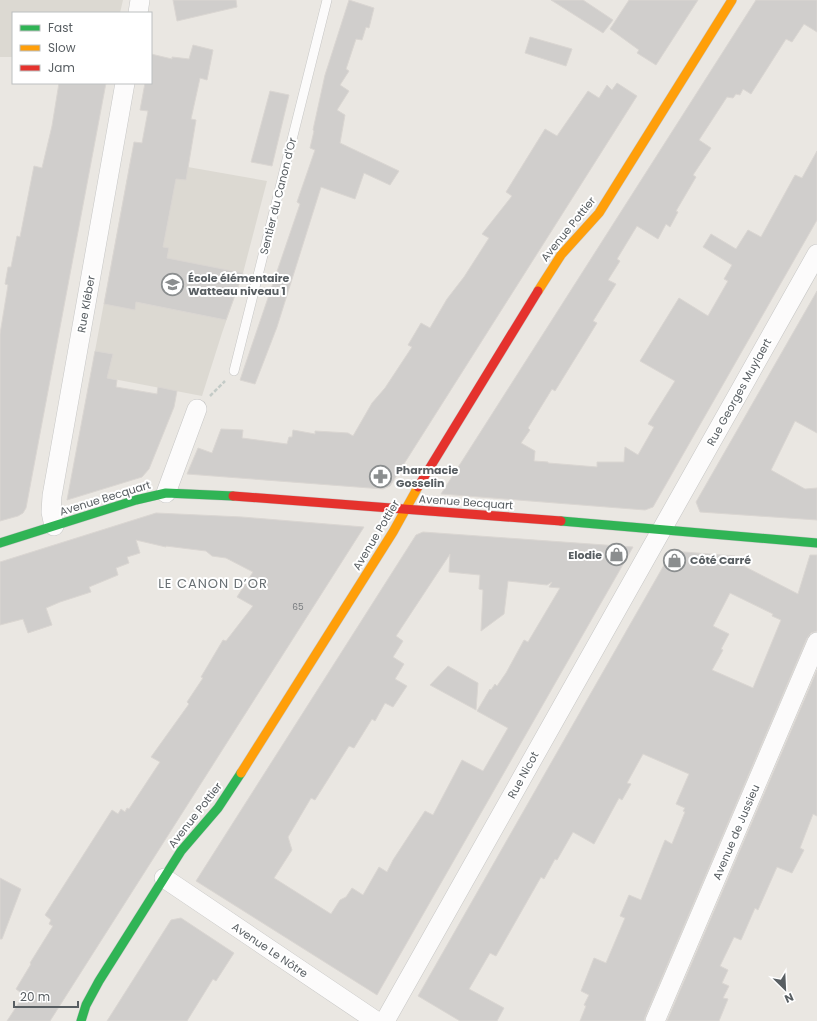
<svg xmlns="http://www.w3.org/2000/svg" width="817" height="1021" viewBox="0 0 817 1021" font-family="Poppins,sans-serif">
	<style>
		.education { fill: #dcd9d2 }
		.building { fill: #d0cecc; stroke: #dad6d2; fill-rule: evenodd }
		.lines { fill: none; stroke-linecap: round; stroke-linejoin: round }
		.lane-casing { stroke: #c6c6c5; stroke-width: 10 }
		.street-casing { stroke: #c6c6c5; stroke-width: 20 }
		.fast-casing { stroke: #c7c6c6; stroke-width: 10 }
		.slow-casing { stroke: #c7c6c6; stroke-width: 10 }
		.jam-casing { stroke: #c7c6c6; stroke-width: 10 }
		.path { stroke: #c4cbc7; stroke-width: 2.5; stroke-dasharray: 4 2; stroke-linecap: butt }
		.lane { stroke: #fcfbfb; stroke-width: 9 }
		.street { stroke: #fcfbfb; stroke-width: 19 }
		.fast { stroke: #30b455; stroke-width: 9 }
		.slow { stroke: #ff9f0a; stroke-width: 9 }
		.jam { stroke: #e5322d; stroke-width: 9 }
		.labels { text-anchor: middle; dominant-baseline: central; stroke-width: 4; stroke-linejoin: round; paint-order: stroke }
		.number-label { font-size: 9px; fill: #777b7e }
		.street-label { font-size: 11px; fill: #585e62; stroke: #fff }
		.poi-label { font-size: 11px; font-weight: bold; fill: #585e62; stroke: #fff; text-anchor: start }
		.quarter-label { font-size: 13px; letter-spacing: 1px; fill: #697074; stroke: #fff }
	</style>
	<rect width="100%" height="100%" fill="#eae7e2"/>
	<path class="education" d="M 0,0 L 123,0 L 120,13 L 13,13 L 13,57 L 0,57 Z
		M 131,157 L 267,181 L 243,273 L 222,333 L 202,396 L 103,377 L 110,365 L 113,354 L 95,351 Z"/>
	<path class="building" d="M 173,0 L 236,0 L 237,7 L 177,21 Z
		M 349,0 L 374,8 L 369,28 L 366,27 L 362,40 L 356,39 L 346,69 L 349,71 L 340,85 L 349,91 L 337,110 L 345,115 L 340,143 L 399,171 L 390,185 L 364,173 L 355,199 L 321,187 L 277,327 L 255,384 L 240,380 L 300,204 L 297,202 L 315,150 L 310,148 L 314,131 L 313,130 L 325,75 Z
		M 551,0 L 583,0 L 613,20 L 603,33 Z
		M 629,0 L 698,0 L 656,65 L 637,53 L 639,50 L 610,29 Z
		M 756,0 L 817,0 L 817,32 L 804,24 L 792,42 L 786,39 L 751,94 L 743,89 L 740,95 L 736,94 L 733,98 L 727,97 L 699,140 L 711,148 L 693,175 L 696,177 L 676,211 L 678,212 L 670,227 L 666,224 L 658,239 L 637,226 L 617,259 L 620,261 L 608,280 L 616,284 L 593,321 L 597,323 L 555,391 L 552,389 L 528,428 L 530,430 L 521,443 L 535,451 L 534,461 L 548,462 L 548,463 L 597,467 L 597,462 L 624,462 L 625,447 L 638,455 L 654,427 L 648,424 L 675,381 L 640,361 L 679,298 L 708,316 L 728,281 L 724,279 L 732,265 L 703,247 L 711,234 L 736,249 L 748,230 L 761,237 L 795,175 L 802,178 L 817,151 L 817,220 L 653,507 L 645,510 L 441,494 Z
		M 530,37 L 572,49 L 566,66 L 525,53 Z
		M 193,45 L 213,50 L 207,80 L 200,78 L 191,119 L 196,120 L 186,180 L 176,179 L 163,247 L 169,248 L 167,258 L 243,273 L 226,320 L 136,302 L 135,310 L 104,304 L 134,142 L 142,143 L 148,111 L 140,110 L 145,83 L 151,83 L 151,54 L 172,59 L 172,57 L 189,59 Z
		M 59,83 L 106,83 L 26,508 L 23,513 L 18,516 L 0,521 L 0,334 L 8,285 L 5,284 L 8,267 L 11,267 L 17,236 L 20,237 L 34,166 L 42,168 L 52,126 Z
		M 617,83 L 637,96 L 390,486 L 383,489 L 187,474 L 198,448 L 212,453 L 221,429 L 243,430 L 242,438 L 287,444 L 289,437 L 292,437 L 293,430 L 315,434 L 315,431 L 348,433 L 353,436 L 372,403 L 385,388 L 412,347 L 408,345 L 421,323 L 430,328 L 447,299 L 464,277 L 489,238 L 482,234 L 512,196 L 506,192 L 545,129 L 557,136 L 588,91 L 599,98 L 607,85 L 612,90 Z
		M 270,91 L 289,95 L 272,166 L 251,162 Z
		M 817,291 L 817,433 L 795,421 L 771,470 L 805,489 L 817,488 L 817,520 L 700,512 L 696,502 Z
		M 95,351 L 113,354 L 107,378 L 117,380 L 116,387 L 157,394 L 158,387 L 177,391 L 174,407 L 149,469 L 142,477 L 67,500 Z
		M 156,513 L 242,517 L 364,527 L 50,1021 L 7,1021 L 24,995 L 16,989 L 31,964 L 30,963 L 53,926 L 49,924 L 51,920 L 45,915 L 112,810 L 118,814 L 121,809 L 125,812 L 127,808 L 129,809 L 160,762 L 151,757 L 189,704 L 187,702 L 203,678 L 201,677 L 223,640 L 226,641 L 253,606 L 237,597 L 253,572 L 226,558 L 212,556 L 206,551 L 166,546 L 166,547 L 136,540 L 140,553 L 127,557 L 129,563 L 116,568 L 118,575 L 89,587 L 91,592 L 60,602 L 46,608 L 52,625 L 28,633 L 23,619 L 0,625 L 0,562 Z
		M 423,532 L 633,547 L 377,995 L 196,881 L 416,535 ZM 450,554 L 449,572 L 480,575 L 479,589 L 483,590 L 481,631 L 504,614 L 508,581 L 547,585 L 552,582 L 549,587 L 560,588 L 528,642 L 524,640 L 506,673 L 497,686 L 495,684 L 491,690 L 490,689 L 477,711 L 508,728 L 483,771 L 462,760 L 433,815 L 425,811 L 393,860 L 387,872 L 379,867 L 363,895 L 352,888 L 346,897 L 340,900 L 331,914 L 274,878 L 292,850 L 288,837 L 311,798 L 315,800 L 349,746 L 354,748 L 372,719 L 375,721 L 385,703 L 393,707 L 407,686 L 395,679 L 404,664 L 393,657 L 403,641 L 396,636 Z
		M 672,551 L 735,556 L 732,560 L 798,594 L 810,555 L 817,555 L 817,631 L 811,633 L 807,638 L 645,1017 L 644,1021 L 580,1021 L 586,1006 L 584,1005 L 589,995 L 581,991 L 594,958 L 606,963 L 625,918 L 620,916 L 629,895 L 641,900 L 665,840 L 672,844 L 685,812 L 683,811 L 685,808 L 676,804 L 689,774 L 643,754 L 627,783 L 631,784 L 622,800 L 619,798 L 594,844 L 573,832 L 557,860 L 555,859 L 544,879 L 541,877 L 496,956 L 490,953 L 469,989 L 504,1008 L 497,1021 L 460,1021 L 418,996 ZM 730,593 L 773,614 L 772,616 L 781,620 L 753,688 L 712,670 L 723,650 L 721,649 L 729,634 L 713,626 Z
		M 448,666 L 478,683 L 476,710 L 430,685 Z
		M 817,670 L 817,816 L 813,814 L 800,848 L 804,850 L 792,873 L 777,867 L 758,910 L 755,908 L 741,940 L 734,937 L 720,966 L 728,970 L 722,983 L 729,986 L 723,998 L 728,999 L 719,1021 L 667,1021 Z
		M 0,878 L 21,889 L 2,939 L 0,939 Z
		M 181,918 L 234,953 L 216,981 L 213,979 L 187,1021 L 107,1021 L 171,920 Z"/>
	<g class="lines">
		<defs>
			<path id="lane" d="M 234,371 L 327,0"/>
			<path id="street" d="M 138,13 L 140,0
				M 166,493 L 197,409
				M 54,526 L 51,512 L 52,496 L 125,83
				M 164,878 L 376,1021
				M 385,1021 L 817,254
				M 655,1021 L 817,642"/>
			<path id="fast" d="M 561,521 L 817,543
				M 0,543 L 136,500 L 166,493 L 233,496
				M 81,1021 L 86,1005 L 99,981 L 181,851 L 218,808 L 241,773"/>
			<path id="slow" d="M 538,291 L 561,255 L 599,213 L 732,0
				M 241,773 L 393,532 L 418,487"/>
			<path id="jam" d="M 418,487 L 538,291
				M 233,496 L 561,521"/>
		</defs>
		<use href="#lane" class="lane-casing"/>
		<use href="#street" class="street-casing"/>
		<use href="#fast" class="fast-casing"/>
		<use href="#slow" class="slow-casing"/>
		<use href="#jam" class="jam-casing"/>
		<path class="path" d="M 210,396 L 225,381"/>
		<use href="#lane" class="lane"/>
		<use href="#street" class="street"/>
		<use href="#fast" class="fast"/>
		<use href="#slow" class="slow"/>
		<use href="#jam" class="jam"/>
	</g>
	<defs>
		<symbol id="school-ring" viewBox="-11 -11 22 22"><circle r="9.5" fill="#fff" stroke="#8b8e8f" stroke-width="1.5"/><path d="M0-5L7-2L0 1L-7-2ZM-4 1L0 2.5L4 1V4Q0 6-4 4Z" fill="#8b8e8f"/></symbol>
		<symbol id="pharmacy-ring" viewBox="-11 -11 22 22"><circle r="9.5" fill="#fff" stroke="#8b8e8f" stroke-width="1.5"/><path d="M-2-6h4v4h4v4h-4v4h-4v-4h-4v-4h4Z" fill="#8b8e8f"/></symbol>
		<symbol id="shop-ring" viewBox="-11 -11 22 22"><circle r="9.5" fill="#fff" stroke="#8b8e8f" stroke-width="1.5"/><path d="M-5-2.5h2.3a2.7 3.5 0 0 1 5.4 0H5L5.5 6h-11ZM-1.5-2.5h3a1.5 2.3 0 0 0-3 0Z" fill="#8b8e8f"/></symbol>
	</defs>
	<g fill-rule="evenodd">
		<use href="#school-ring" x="160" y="272" width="25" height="25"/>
		<use href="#pharmacy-ring" x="368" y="464" width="25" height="25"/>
		<use href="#shop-ring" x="604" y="542" width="25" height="25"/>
		<use href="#shop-ring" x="662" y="548" width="25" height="25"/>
	</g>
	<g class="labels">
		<g class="number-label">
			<text x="298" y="607">65</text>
		</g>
		<g class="street-label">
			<text transform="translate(278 196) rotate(-76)">Sentier du Canon d'Or</text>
			<text transform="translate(568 229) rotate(-51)">Avenue Pottier</text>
			<text transform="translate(86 304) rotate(-80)">Rue Kléber</text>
			<text transform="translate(739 392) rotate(-61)">Rue Georges Muylaert</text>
			<text transform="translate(105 498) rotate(-17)">Avenue Becquart</text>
			<text transform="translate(466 502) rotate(4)">Avenue Becquart</text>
			<text transform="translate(376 535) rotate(-59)">Avenue Pottier</text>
			<text transform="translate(523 775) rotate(-61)">Rue Nicot</text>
			<text transform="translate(195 815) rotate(-52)">Avenue Pottier</text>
			<text transform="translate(736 832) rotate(-67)">Avenue de Jussieu</text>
			<text transform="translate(270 950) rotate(34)">Avenue Le Nôtre</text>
		</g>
		<g class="poi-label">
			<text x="188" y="278">École élémentaire<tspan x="188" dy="13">Watteau niveau 1</tspan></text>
			<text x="396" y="470">Pharmacie<tspan x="396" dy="13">Gosselin</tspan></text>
			<text x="602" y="555" text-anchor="end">Elodie</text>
			<text x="690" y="560">Côté Carré</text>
		</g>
		<g class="quarter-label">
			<text x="213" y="583">LE CANON D’OR</text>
		</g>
	</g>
	<rect x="12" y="12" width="140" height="72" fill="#ffffff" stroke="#bcbfc0"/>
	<rect x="20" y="25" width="20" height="6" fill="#30b455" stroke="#bcbfc0"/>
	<text x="48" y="32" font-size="12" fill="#585e62">Fast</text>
	<rect x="20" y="45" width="20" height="6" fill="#ff9f0a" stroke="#bcbfc0"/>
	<text x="48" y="52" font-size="12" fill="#585e62">Slow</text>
	<rect x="20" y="65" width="20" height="6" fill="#e5322d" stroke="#bcbfc0"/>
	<text x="48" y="72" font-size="12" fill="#585e62">Jam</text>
	<g transform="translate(785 989) rotate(156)" stroke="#ffffff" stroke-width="3" paint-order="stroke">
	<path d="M0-3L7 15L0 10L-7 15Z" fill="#585e62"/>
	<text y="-6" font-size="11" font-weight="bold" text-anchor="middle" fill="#585e62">N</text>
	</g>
	<path d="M14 1001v6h64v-6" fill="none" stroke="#585e62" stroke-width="2"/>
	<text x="20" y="1001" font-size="12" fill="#585e62" stroke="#ffffff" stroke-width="3" paint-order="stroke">20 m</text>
</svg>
